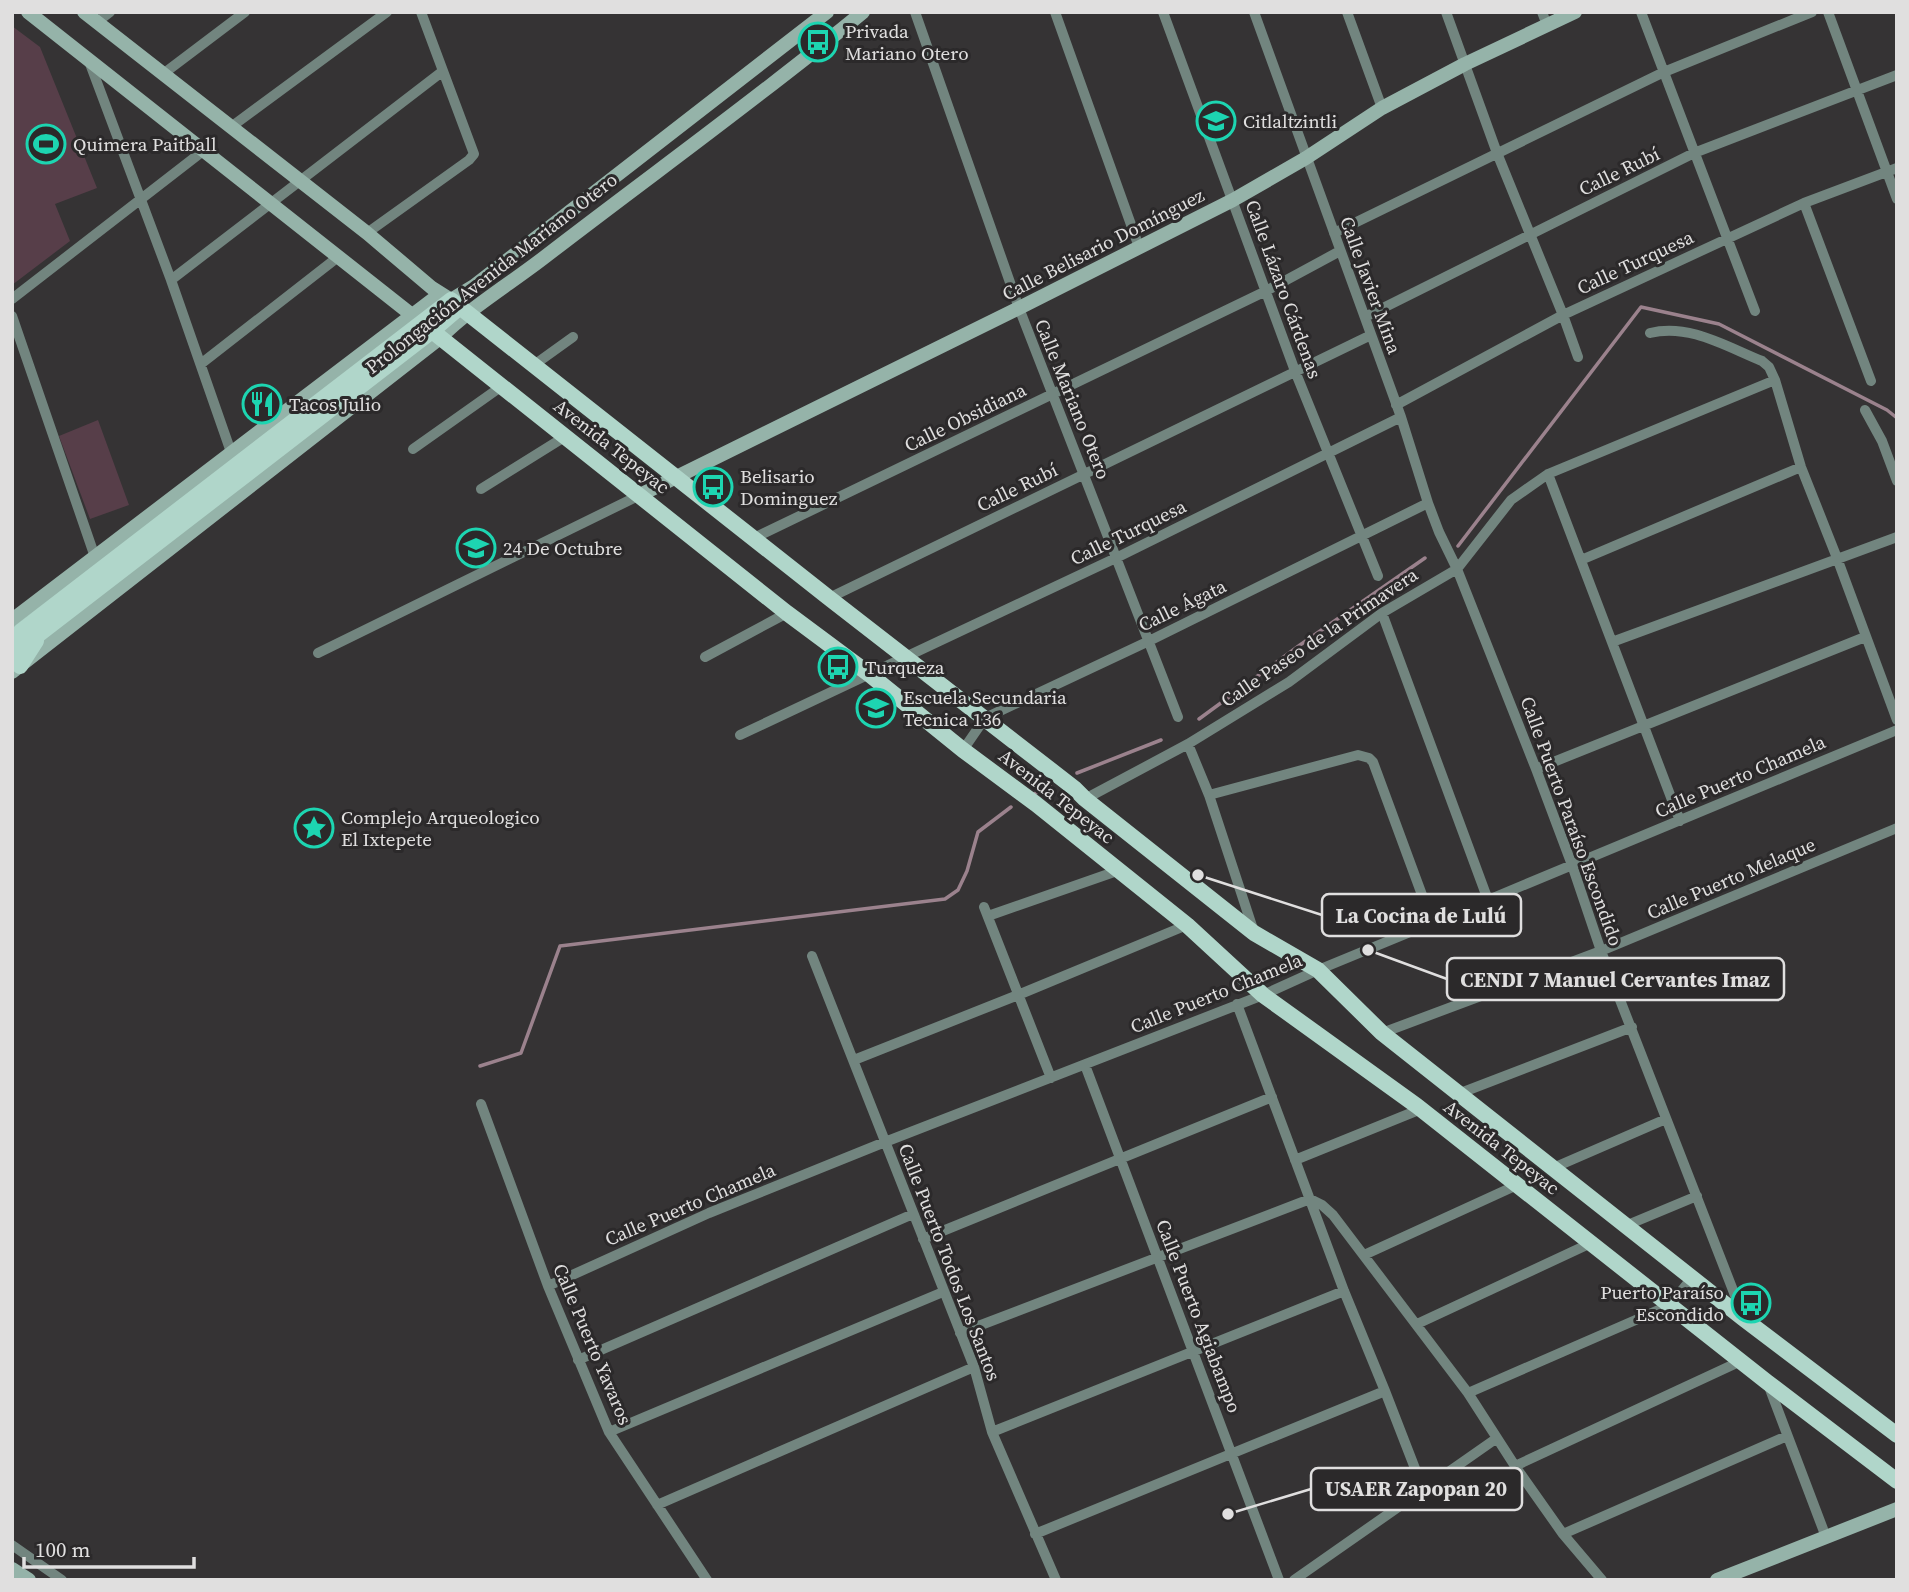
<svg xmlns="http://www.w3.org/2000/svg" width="1909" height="1592" viewBox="0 0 1909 1592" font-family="'Source Serif 4',serif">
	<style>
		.garden { fill: #573e49 }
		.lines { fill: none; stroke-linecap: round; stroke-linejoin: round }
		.stream { stroke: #9b828d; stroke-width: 3.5 }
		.street { stroke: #72857f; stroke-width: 10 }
		.secondary { stroke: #95b3a9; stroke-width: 14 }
		.primary { stroke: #b0d6ca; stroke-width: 16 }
		.labels { text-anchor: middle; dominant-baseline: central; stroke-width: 6; stroke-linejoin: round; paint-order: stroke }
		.poi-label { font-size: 19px; fill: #e0dfdf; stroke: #2b292a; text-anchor: start }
		.street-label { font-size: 19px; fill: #e0dfdf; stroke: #2b292a }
		.leader { fill: none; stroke: #e0dfdf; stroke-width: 2.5 }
		.callout-dot { fill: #e0dfdf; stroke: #2b292a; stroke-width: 2.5 }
		.callout { fill: #2b292a; stroke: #e0dfdf; stroke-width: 2.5 }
		.callout-label { font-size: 21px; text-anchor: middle; font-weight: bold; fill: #e0dfdf }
	</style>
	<rect width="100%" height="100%" fill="#353334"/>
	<path class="garden" d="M 12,26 L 40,47 L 97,188 L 55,204 L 70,241 L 12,285 Z
		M 98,420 L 129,505 L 90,519 L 59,436 Z"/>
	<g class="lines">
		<path class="stream" d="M 1458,546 L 1641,307 L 1719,324 L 1887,410 L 1897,418
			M 1199,719 L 1300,645 L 1425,558
			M 1077,773 L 1161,740
			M 1034,794 L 1050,786
			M 480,1066 L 521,1053 L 560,946 L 945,899 L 958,890 L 967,871 L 978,832 L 1011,807"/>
		<path class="street" d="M 915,12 L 1019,308 L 1178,717
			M 1055,12 L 1139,247
			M 1163,12 L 1295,371 L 1378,576
			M 1254,12 L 1401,417 L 1428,503 L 1439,532 L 1457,569 L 1536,769 L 1572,865 L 1601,951 L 1743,1316
			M 1347,12 L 1382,108
			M 1446,12 L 1497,153 L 1563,315 L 1578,357
			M 1542,12 L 1547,25
			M 1641,12 L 1755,311
			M 1828,12 L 1897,199
			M 97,22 L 110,12
			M 89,61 L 171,280 L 231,452
			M 163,74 L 245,12
			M 231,127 L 387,12
			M 1804,203 L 1871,381
			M 367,233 L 469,160 L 474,154 L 421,12
			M 1334,233 L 1664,72 L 1812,12
			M 171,280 L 443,71
			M 12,299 L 203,151
			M 12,316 L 95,557
			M 1365,317 L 1694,153 L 1897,75
			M 1650,333 C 1689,323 1727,347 1762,361 L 1769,367 L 1775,380 L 1801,467 L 1837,558 L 1897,720
			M 202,363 L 338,257
			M 534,365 L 573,337
			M 1396,405 L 1563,315 L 1804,203 L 1897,168
			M 1865,410 L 1882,441 L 1897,481
			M 413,449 L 502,386
			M 1548,474 L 1680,821
			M 481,489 L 566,436
			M 754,538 L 1266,291 L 1340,251
			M 1581,560 L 1801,467
			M 829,598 L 1371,335
			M 1382,613 L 1488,900
			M 1612,642 L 1897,537
			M 318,653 L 640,495
			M 705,657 L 787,613
			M 740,735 L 1118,557 L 1401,417
			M 1188,744 L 1209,795 L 1254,932
			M 963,750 L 985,718 L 1149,641 L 1428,503
			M 1536,769 L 1865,637
			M 1209,795 L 1358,755 L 1369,758 L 1373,762 L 1432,922
			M 1085,799 L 1188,744 L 1289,682 L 1382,613 L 1457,569 L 1511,500 L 1548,474 L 1775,380
			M 984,907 L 1051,1078
			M 988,916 L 1117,871
			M 812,956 L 974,1367 L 992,1432 L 1056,1580
			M 1237,1004 L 1344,1291 L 1385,1391 L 1423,1489
			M 1382,1033 L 1601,951 L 1897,828
			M 854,1060 L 1018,995 L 1187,925
			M 1085,1065 L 1279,1580
			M 1458,1094 L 1632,1027
			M 481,1104 L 548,1286 L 609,1432 L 707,1580
			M 1295,1160 L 1421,1109
			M 1553,1168 L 1666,1119
			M 1625,1226 L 1697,1196
			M 923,1239 L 1272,1097
			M 1364,1255 L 1517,1185
			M 548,1286 L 709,1213 L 885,1142 L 1263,995 L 1318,970 L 1488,900 L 1897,730
			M 1417,1324 L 1591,1243
			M 960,1333 L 1310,1199 L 1322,1205 L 1333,1215 L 1468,1393 L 1515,1466 L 1563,1534 L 1602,1580
			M 578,1360 L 913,1214
			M 1768,1384 L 1826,1537
			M 1468,1393 L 1670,1305 L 1692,1278
			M 609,1432 L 943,1292
			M 992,1432 L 1344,1291
			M 1515,1466 L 1741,1361
			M 657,1505 L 974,1367
			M 1035,1534 L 1385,1391
			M 1563,1534 L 1787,1436
			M 12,1545 L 62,1580
			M 1294,1580 L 1497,1438"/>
		<path class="secondary" d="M 28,12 L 417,319
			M 84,12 L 367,233 L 432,288 L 451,300 L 474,286 L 827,12
			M 640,495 L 1019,308 L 1233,200 L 1306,158 L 1382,108 L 1465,64 L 1575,12
			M 12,620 L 440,294
			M 12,672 L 440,338 C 471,307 510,284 546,256 C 651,175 760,97 863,12
			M 12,1569 L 29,1580
			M 1717,1580 L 1897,1509"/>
		<path class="primary" d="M 422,323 L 787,613 L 869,674 L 963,750 L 1036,804 L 1187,925 L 1263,995 L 1417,1106 L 1767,1382 L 1897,1481
			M 12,638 L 451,300 L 829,598 L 1074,788 L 1085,799 L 1254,933 L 1318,970 L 1382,1033 L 1744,1319 L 1897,1435
			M 12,655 L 432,331 L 460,307
			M 20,666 L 36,641"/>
	</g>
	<defs>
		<symbol id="bus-ring" viewBox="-11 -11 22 22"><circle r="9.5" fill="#2b292a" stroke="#1dd5b1" stroke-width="1.5"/><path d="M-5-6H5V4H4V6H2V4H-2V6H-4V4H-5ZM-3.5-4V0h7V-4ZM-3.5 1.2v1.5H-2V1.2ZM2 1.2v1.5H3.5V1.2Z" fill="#1dd5b1"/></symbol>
		<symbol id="school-ring" viewBox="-11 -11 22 22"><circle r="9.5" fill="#2b292a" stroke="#1dd5b1" stroke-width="1.5"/><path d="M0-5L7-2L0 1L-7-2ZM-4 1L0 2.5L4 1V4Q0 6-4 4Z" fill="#1dd5b1"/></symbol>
		<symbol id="stadium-ring" viewBox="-11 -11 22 22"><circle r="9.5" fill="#2b292a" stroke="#1dd5b1" stroke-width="1.5"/><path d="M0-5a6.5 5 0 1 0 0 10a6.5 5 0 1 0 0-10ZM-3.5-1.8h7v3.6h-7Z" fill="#1dd5b1"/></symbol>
		<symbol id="restaurant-ring" viewBox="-11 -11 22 22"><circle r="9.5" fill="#2b292a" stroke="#1dd5b1" stroke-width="1.5"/><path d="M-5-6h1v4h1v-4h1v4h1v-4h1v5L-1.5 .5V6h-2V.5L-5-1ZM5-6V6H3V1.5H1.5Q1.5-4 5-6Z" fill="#1dd5b1"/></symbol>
		<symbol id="sight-ring" viewBox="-11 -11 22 22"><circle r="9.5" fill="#2b292a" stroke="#1dd5b1" stroke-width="1.5"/><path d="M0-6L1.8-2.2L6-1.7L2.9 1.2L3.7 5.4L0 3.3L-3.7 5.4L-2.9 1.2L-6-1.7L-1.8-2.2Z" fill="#1dd5b1"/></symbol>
	</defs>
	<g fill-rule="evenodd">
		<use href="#bus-ring" x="796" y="20" width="44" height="44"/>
		<use href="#school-ring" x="1194" y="99" width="44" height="44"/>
		<use href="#stadium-ring" x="24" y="122" width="44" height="44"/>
		<use href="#restaurant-ring" x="240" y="382" width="44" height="44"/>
		<use href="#bus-ring" x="691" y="465" width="44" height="44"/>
		<use href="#school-ring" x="454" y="526" width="44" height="44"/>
		<use href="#bus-ring" x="816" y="645" width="44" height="44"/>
		<use href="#school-ring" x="854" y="686" width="44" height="44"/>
		<use href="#sight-ring" x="292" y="806" width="44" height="44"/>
		<use href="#bus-ring" x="1729" y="1281" width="44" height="44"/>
	</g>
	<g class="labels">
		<g class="poi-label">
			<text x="845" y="31">Privada<tspan x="845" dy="22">Mariano Otero</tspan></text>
			<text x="1243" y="121">Citlaltzintli</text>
			<text x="73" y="144">Quimera Paitball</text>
			<text x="289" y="404">Tacos Julio</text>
			<text x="740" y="476">Belisario<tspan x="740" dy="22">Dominguez</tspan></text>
			<text x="503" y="548">24 De Octubre</text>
			<text x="865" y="667">Turqueza</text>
			<text x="903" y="697">Escuela Secundaria<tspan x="903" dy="22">Tecnica 136</tspan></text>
			<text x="341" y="817">Complejo Arqueologico<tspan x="341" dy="22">El Ixtepete</tspan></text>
			<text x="1724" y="1292" text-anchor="end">Puerto Paraíso<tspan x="1724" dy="22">Escondido</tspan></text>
		</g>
		<g class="street-label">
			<text transform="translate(1619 171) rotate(-26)">Calle Rubí</text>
			<text transform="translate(1103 244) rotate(-27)">Calle Belisario Domínguez</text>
			<text transform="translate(1635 262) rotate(-25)">Calle Turquesa</text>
			<text transform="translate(491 273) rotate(-38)">Prolongación Avenida Mariano Otero</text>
			<text transform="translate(1371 285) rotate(70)">Calle Javier Mina</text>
			<text transform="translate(1284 289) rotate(70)">Calle Lázaro Cárdenas</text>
			<text transform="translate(1073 399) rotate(68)">Calle Mariano Otero</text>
			<text transform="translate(965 417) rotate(-26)">Calle Obsidiana</text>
			<text transform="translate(612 446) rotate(38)">Avenida Tepeyac</text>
			<text transform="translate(1017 487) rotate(-26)">Calle Rubí</text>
			<text transform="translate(1128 532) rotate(-26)">Calle Turquesa</text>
			<text transform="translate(1182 605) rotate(-26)">Calle Ágata</text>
			<text transform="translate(1319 637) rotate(-34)">Calle Paseo de la Primavera</text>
			<text transform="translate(1740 776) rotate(-23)">Calle Puerto Chamela</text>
			<text transform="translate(1057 796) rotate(38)">Avenida Tepeyac</text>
			<text transform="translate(1572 821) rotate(70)">Calle Puerto Paraíso Escondido</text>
			<text transform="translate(1731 878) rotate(-23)">Calle Puerto Melaque</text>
			<text transform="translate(1216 993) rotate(-22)">Calle Puerto Chamela</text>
			<text transform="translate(1502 1147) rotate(38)">Avenida Tepeyac</text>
			<text transform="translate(690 1204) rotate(-23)">Calle Puerto Chamela</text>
			<text transform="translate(950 1262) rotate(69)">Calle Puerto Todos Los Santos</text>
			<text transform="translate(1199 1316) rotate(69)">Calle Puerto Agiabampo</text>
			<text transform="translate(593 1344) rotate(67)">Calle Puerto Yavaros</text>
		</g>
	</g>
	<path class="leader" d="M1198 875L1322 915M1368 950L1447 979M1228 1514L1311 1489"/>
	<g class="callout-dot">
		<circle cx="1198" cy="875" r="7"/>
		<circle cx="1368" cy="950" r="7"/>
		<circle cx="1228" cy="1514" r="7"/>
	</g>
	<g class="callout">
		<rect x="1322" y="894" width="199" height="42" rx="7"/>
		<rect x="1447" y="958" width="337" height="42" rx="7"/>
		<rect x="1311" y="1468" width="211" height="42" rx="7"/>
	</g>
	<g class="callout-label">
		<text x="1421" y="923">La Cocina de Lulú</text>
		<text x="1615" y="987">CENDI 7 Manuel Cervantes Imaz</text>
		<text x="1416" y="1496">USAER Zapopan 20</text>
	</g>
	<rect width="1909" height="1592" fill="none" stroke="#e0dfdf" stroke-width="28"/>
	<path d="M24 1557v10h170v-10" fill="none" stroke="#e0dfdf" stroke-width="3.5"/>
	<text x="35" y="1557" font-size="21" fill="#e0dfdf" stroke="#2b292a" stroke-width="5" paint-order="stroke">100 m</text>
</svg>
